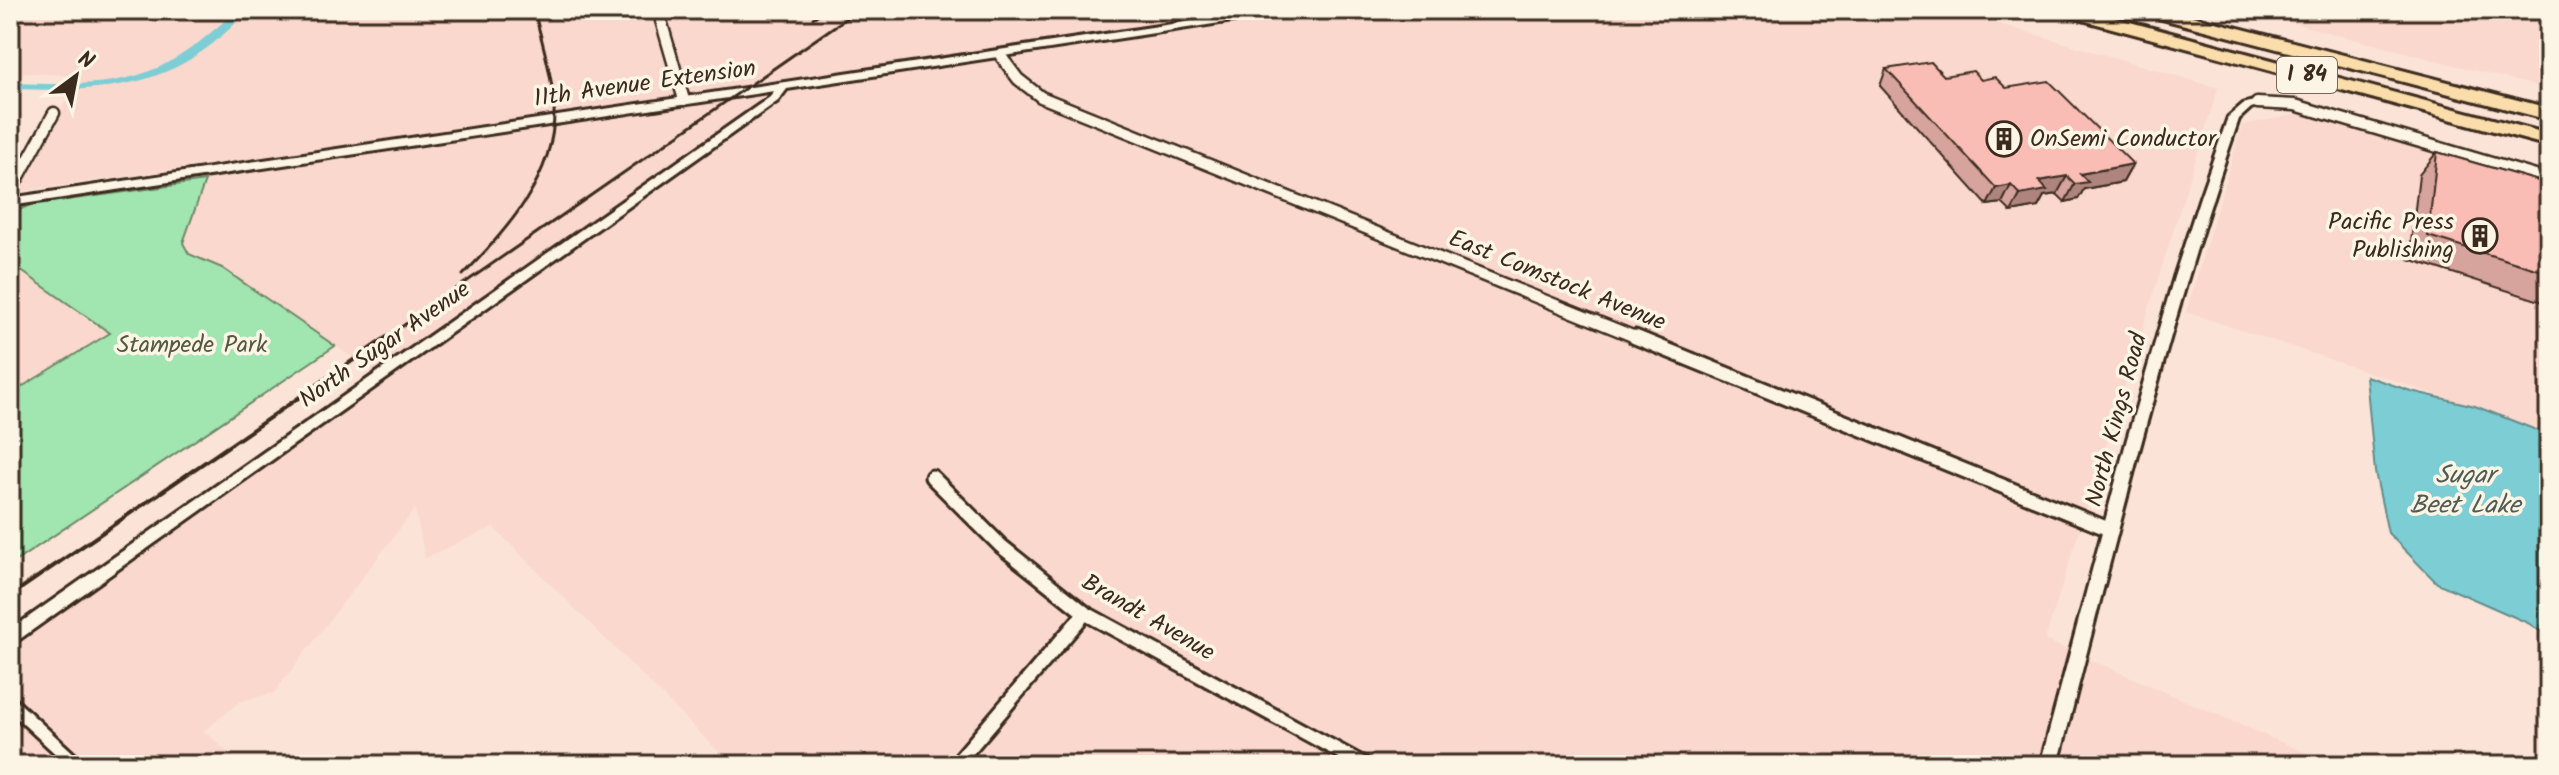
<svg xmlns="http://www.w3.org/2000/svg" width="2559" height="775" viewBox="0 0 2559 775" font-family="Kalam,sans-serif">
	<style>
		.built { fill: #fad8cd }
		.green { fill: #a1e5b0; stroke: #6e8867; stroke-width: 2 }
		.water { fill: #7dced4; stroke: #638c8b; stroke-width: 2 }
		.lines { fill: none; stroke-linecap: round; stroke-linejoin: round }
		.canal { fill: #7dced4; fill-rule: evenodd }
		.minor-far1-casing { stroke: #3b2a1e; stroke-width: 15 }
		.minor-casing { stroke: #3b2a1e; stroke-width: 19 }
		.tertiary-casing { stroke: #3b2a1e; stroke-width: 6 }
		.motorway-casing { stroke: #3b2a1e; stroke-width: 6 }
		.minor-far1 { stroke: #fcf5e5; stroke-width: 10 }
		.minor { stroke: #fcf5e5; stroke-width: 13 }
		.tertiary { fill: #fcf5e5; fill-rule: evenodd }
		.motorway { fill: #faddab; fill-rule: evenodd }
		.rail-far1 { stroke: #3b2a1e; stroke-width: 3 }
		.rail { stroke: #3b2a1e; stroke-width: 4 }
		.wall { fill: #d6a39d; stroke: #3b2a1e; stroke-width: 2 }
		.shaded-wall { fill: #ae847f; stroke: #3b2a1e; stroke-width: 2 }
		.building { fill: #f9bdb6; stroke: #3b2a1e; stroke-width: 2 }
		.labels { text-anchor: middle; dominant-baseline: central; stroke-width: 7; stroke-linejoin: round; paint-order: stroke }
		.shield { fill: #fcf5e5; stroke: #75675a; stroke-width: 2 }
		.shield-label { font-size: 22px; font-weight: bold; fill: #3b2a1e }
		.street-label { font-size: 24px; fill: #3b2a1e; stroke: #fcf5e5 }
		.poi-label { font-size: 24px; fill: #3b2a1e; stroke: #fcf5e5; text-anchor: start }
		.park-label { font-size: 24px; fill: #545942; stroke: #fcf5e5 }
		.water-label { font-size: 26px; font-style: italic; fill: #4f5b55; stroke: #fcf5e5 }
	</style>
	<rect width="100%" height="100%" fill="#fbe4d7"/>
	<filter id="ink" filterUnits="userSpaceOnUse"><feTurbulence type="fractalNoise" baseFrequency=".0125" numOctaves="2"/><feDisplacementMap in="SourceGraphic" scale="16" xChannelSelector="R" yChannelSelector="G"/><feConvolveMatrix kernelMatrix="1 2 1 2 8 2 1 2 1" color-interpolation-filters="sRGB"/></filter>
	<g filter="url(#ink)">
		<path class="built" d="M 10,10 L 1259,10 L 1263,22 L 1347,10 L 1952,10 L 2218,88 L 2045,640 L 2334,765 L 732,765 L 493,527 L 425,558 L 415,509 L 274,693 L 241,701 L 204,731 L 243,765 L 10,765 L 10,648 L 385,380 L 222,268 L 189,254 L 183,243 L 212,164 L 16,192 L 79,76 L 10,72 Z
			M 2241,10 L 2549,10 L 2549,61 L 2543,62 L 2543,88 Z
			M 2303,113 L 2549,186 L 2549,432 L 2186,312 L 2242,125 Z
			M 10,263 L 111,333 L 10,394 Z"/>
		<path class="green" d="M 205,181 L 183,243 L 189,254 L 222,268 L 335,346 L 10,565 L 10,394 L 110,333 L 10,263 L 10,214 L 30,205 Z"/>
		<path class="water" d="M 2366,376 L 2411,391 L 2475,406 L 2549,435 L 2549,637 L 2528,623 L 2437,583 L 2388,533 L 2375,472 Z"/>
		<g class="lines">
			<path class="canal" d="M 237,10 L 248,10 C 176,90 111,92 10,89 L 10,83 C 59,84 111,89 157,68 C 187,55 212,32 237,10 Z"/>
			<defs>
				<path id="minor-far1" d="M 658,10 L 684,100
					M 1000,55 L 1018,79 L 1041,97 L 1640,339
					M 2257,103 L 2295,105 L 2549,180
					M 10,193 L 54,113"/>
				<path id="minor" d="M 1635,337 L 2111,530
					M 932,477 L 1001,546 L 1085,613 L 1365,765
					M 10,703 L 77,765
					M 955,765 L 1085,613"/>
				<path id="tertiary" d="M 1265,10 L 1291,10 L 1286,13 L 787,89 L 778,101 L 10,646 L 10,630 L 770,97 L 774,91 L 10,206 L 10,198 Z
					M 2257,100 L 2261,101 L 2261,105 L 2251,108 L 2239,119 C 2166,330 2114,548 2058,765 L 2040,765 L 2127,439 L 2174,277 L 2200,197 L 2228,117 L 2243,104 Z"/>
				<path id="motorway" d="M 2058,10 L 2085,10 L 2549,134 L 2549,146 L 2060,14 Z
					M 2141,10 L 2169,10 L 2549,108 L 2549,120 L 2143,14 Z"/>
			</defs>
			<use href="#minor-far1" class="minor-far1-casing"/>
			<use href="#minor" class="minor-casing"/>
			<use href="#tertiary" class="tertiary-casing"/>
			<use href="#motorway" class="motorway-casing"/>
			<use href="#minor-far1" class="minor-far1"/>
			<use href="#minor" class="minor"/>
			<use href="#tertiary" class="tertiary"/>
			<use href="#motorway" class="motorway"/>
			<path class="rail-far1" d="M 813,18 L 824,10
				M 463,275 C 507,230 557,175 554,106 C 552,74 542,42 534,10
				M 384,339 L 858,10"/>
			<path class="rail" d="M 10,596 L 387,337"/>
		</g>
		<path class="wall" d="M 1886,69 L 1981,80 L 2133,164 L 2123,182 L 2084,189 L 2078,199 L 2065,202 L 2057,194 L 2044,196 L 2038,207 L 2011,212 L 2002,203 L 1987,205 L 1880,86 Z
			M 2437,152 L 2549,184 L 2549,304 L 2409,259 L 2419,175 Z"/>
		<path class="shaded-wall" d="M 2133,164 L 2123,182 L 2084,189 L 2078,199 L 2065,202 L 2080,174 Z
			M 2067,176 L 2057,194 L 2044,196 L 2038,207 L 2011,212 L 2020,195 L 2039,181 Z
			M 2011,185 L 2002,203 L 1987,205 L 1996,188 Z"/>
		<path class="building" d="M 1931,62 L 1944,76 L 1973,71 L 1981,80 L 1995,77 L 2006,88 L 2049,81 L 2133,164 L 2080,174 L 2088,182 L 2075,184 L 2067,176 L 2039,181 L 2047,190 L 2020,195 L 2011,185 L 1996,188 L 1886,69 Z
			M 2437,152 L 2549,184 L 2549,273 L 2428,236 Z"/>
	</g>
	<defs>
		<symbol id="building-ring" viewBox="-11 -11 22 22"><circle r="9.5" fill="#fcf5e5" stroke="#3b2a1e" stroke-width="1.5"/><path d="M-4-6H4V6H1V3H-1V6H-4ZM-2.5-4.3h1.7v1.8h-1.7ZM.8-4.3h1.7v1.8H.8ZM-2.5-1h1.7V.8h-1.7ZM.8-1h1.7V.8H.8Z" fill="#3b2a1e"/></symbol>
	</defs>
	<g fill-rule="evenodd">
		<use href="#building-ring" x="1984" y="119" width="40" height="40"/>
		<use href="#building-ring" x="2460" y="216" width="40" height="40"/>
	</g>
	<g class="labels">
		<rect class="shield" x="2277" y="57" width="60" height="36" rx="6"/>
		<g class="shield-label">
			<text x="2307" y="75">I 84</text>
		</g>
		<g class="street-label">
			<text transform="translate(645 84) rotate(-8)">11th Avenue Extension</text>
			<text transform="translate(1557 281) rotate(22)">East Comstock Avenue</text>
			<text transform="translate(385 345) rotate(-35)">North Sugar Avenue</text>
			<text transform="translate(2117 420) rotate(-75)">North Kings Road</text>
			<text transform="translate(1148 618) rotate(30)">Brandt Avenue</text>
		</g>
		<g class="poi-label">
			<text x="2030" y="139">OnSemi Conductor</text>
			<text x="2454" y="222" text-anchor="end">Pacific Press<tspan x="2454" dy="28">Publishing</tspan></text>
		</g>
		<g class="park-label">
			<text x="192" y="345">Stampede Park</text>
		</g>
		<g class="water-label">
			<text x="2465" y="476">Sugar<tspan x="2465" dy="30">Beet Lake</tspan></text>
		</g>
	</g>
	<rect width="2559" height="775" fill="none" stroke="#fcf5e5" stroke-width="40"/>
	<rect x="20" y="20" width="2519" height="735" fill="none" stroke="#3b2a1e" stroke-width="3" filter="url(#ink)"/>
	<g transform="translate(76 76) rotate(32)" stroke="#fcf5e5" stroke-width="6" paint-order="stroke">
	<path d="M0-6L14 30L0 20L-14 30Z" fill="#3b2a1e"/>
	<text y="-12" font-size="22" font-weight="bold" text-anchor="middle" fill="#3b2a1e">N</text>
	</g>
</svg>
